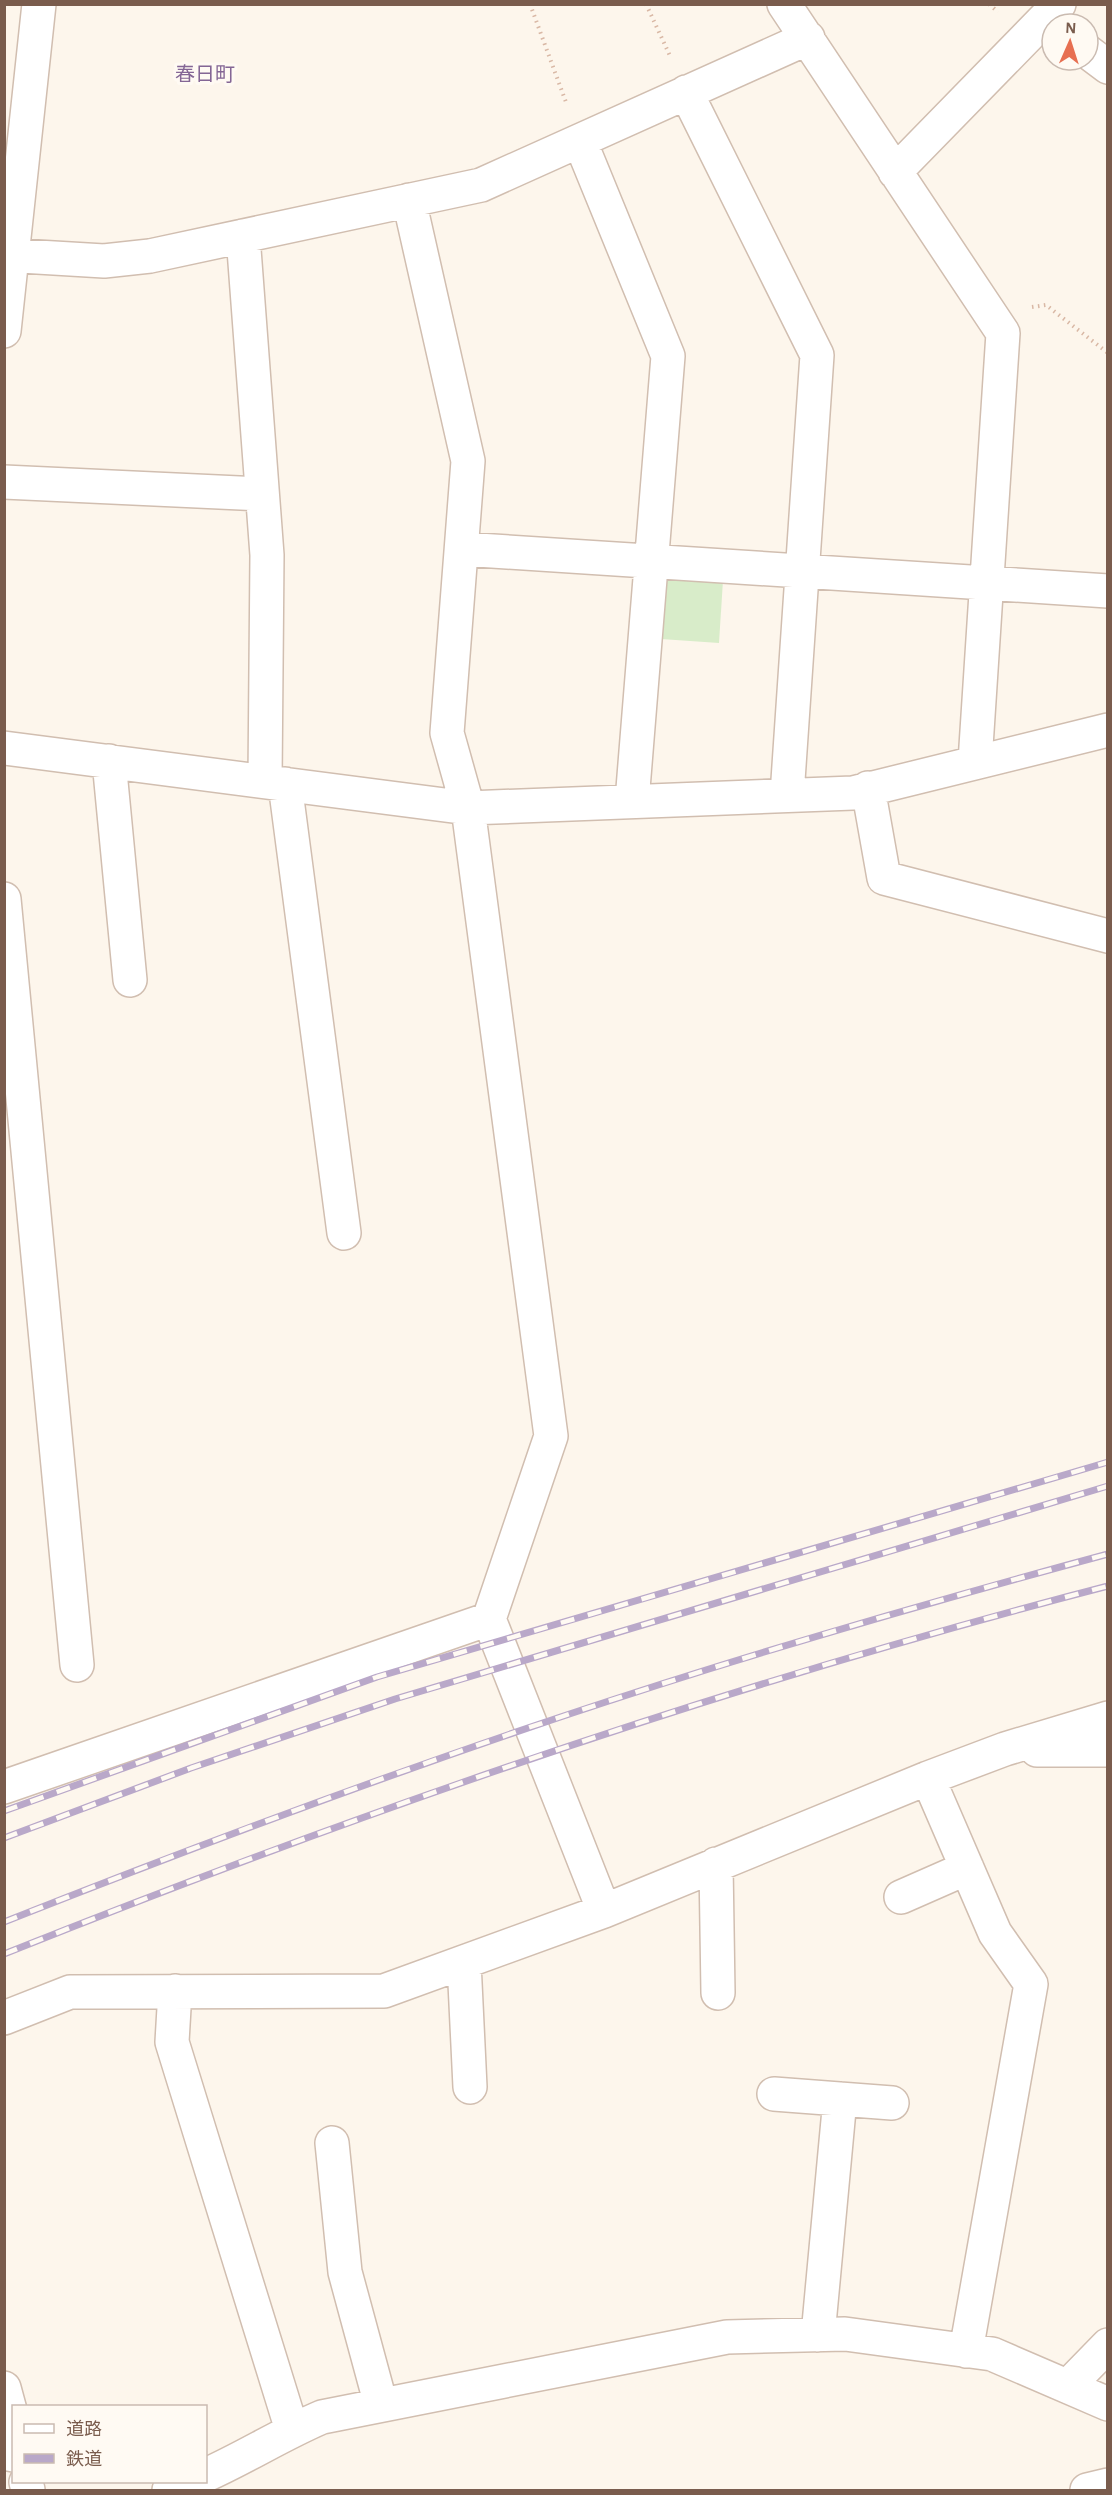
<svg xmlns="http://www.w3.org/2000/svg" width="1112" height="2495" viewBox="0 0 1112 2495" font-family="'Alegreya Sans','Noto Sans JP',sans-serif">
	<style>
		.green { fill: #d8ecc9 }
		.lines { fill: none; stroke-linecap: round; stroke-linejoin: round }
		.minor-casing { stroke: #d1beb0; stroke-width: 36 }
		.path { stroke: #d9b8a5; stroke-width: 4; stroke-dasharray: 1.5 4.5; stroke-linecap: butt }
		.minor { stroke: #fff; stroke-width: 33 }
		.rail-casing { stroke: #b9a8c9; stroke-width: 7 }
		.rail { stroke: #fffaf3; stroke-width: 4.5; stroke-dasharray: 14; stroke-linecap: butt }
		.labels { text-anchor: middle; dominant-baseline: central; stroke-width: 6; stroke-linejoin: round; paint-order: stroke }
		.neighbourhood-label { font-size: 20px; fill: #846695; stroke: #fffaf3 }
	</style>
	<rect width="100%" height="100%" fill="#fdf6ec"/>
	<path class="green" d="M 665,577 L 723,580 L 719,643 L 661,639 Z"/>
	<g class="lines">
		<defs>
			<path id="minor" d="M 784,4 L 1003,333 L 975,762
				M 1088,52 L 1108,67
				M 686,92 L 817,355 L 787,795
				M 580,141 L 668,356 L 632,801
				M 895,172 L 1059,4
				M 409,200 L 468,461 L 447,733 L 468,808 L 551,1436 L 489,1619 L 604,1911
				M 243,236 L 267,555 L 265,781
				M 4,255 L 104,261 L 150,256 L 481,185 L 808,38
				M 4,331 L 39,4
				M 4,482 L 262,494
				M 462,549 L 1108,591
				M 4,748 L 468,808 L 853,793 L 1108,730
				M 109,761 L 130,980
				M 285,784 L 344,1233
				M 868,788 L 884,878 L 1108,936
				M 4,899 L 77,1665
				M 1037,1750 L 1108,1750
				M 928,1778 L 995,1933 L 1031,1984 L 966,2351
				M 4,1787 L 489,1619
				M 716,1864 L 718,1993
				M 901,1897 L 967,1868
				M 464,1962 L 470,2087
				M 175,1991 L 172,2042 L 292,2430
				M 4,2018 L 70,1992 L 384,1991 L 604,1911 L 928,1778 L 1005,1749 L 1108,1718
				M 774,2094 L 892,2103
				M 332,2143 L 345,2272 L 381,2405
				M 818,2335 L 840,2099
				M 1068,2386 L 1108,2345
				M 4,2388 L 14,2425
				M 4,2453 L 14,2455
				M 206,2475 C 246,2457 282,2434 322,2417 L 727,2337 L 845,2334 L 992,2354 L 1108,2404
				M 26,2482 L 28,2490
				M 169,2490 L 190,2482
				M 1087,2490 L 1108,2485"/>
		</defs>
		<use href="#minor" class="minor-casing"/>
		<path class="path" d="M 530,4 L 567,105
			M 646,4 L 671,58
			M 989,4 L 998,12
			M 1032,307 L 1046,305 L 1108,353"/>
		<use href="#minor" class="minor"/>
		<defs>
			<path id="rail" d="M 4,1811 L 377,1677 L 1108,1462
				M 4,1838 L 191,1768 L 395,1699 L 1108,1486
				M 4,1922 C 236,1830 471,1743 709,1669 C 841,1628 974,1590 1108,1554
				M 4,1954 C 364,1810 732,1683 1108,1586"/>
		</defs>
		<use href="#rail" class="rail-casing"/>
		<use href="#rail" class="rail"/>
	</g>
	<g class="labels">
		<g class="neighbourhood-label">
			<text x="205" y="75">春日町</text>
		</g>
	</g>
	<rect width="1112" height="2495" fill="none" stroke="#7a5c4d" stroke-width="12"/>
	<rect x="12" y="2405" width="195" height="78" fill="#fffaf3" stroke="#cabbb1" stroke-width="1.5"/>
	<rect x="24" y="2424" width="30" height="9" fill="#ffffff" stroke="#cabbb1" stroke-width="1.5"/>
	<text x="66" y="2435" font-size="18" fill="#7a5c4d">道路</text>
	<rect x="24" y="2454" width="30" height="9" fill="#b9a8c9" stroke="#cabbb1" stroke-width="1.5"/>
	<text x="66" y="2465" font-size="18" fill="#7a5c4d">鉄道</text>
	<g transform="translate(1070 42) rotate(3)"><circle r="28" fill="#fffaf3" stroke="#cabbb1" stroke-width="1.5"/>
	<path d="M0-4.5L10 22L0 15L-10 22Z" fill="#e76f51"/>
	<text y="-9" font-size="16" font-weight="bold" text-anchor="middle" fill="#7a5c4d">N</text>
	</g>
</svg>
